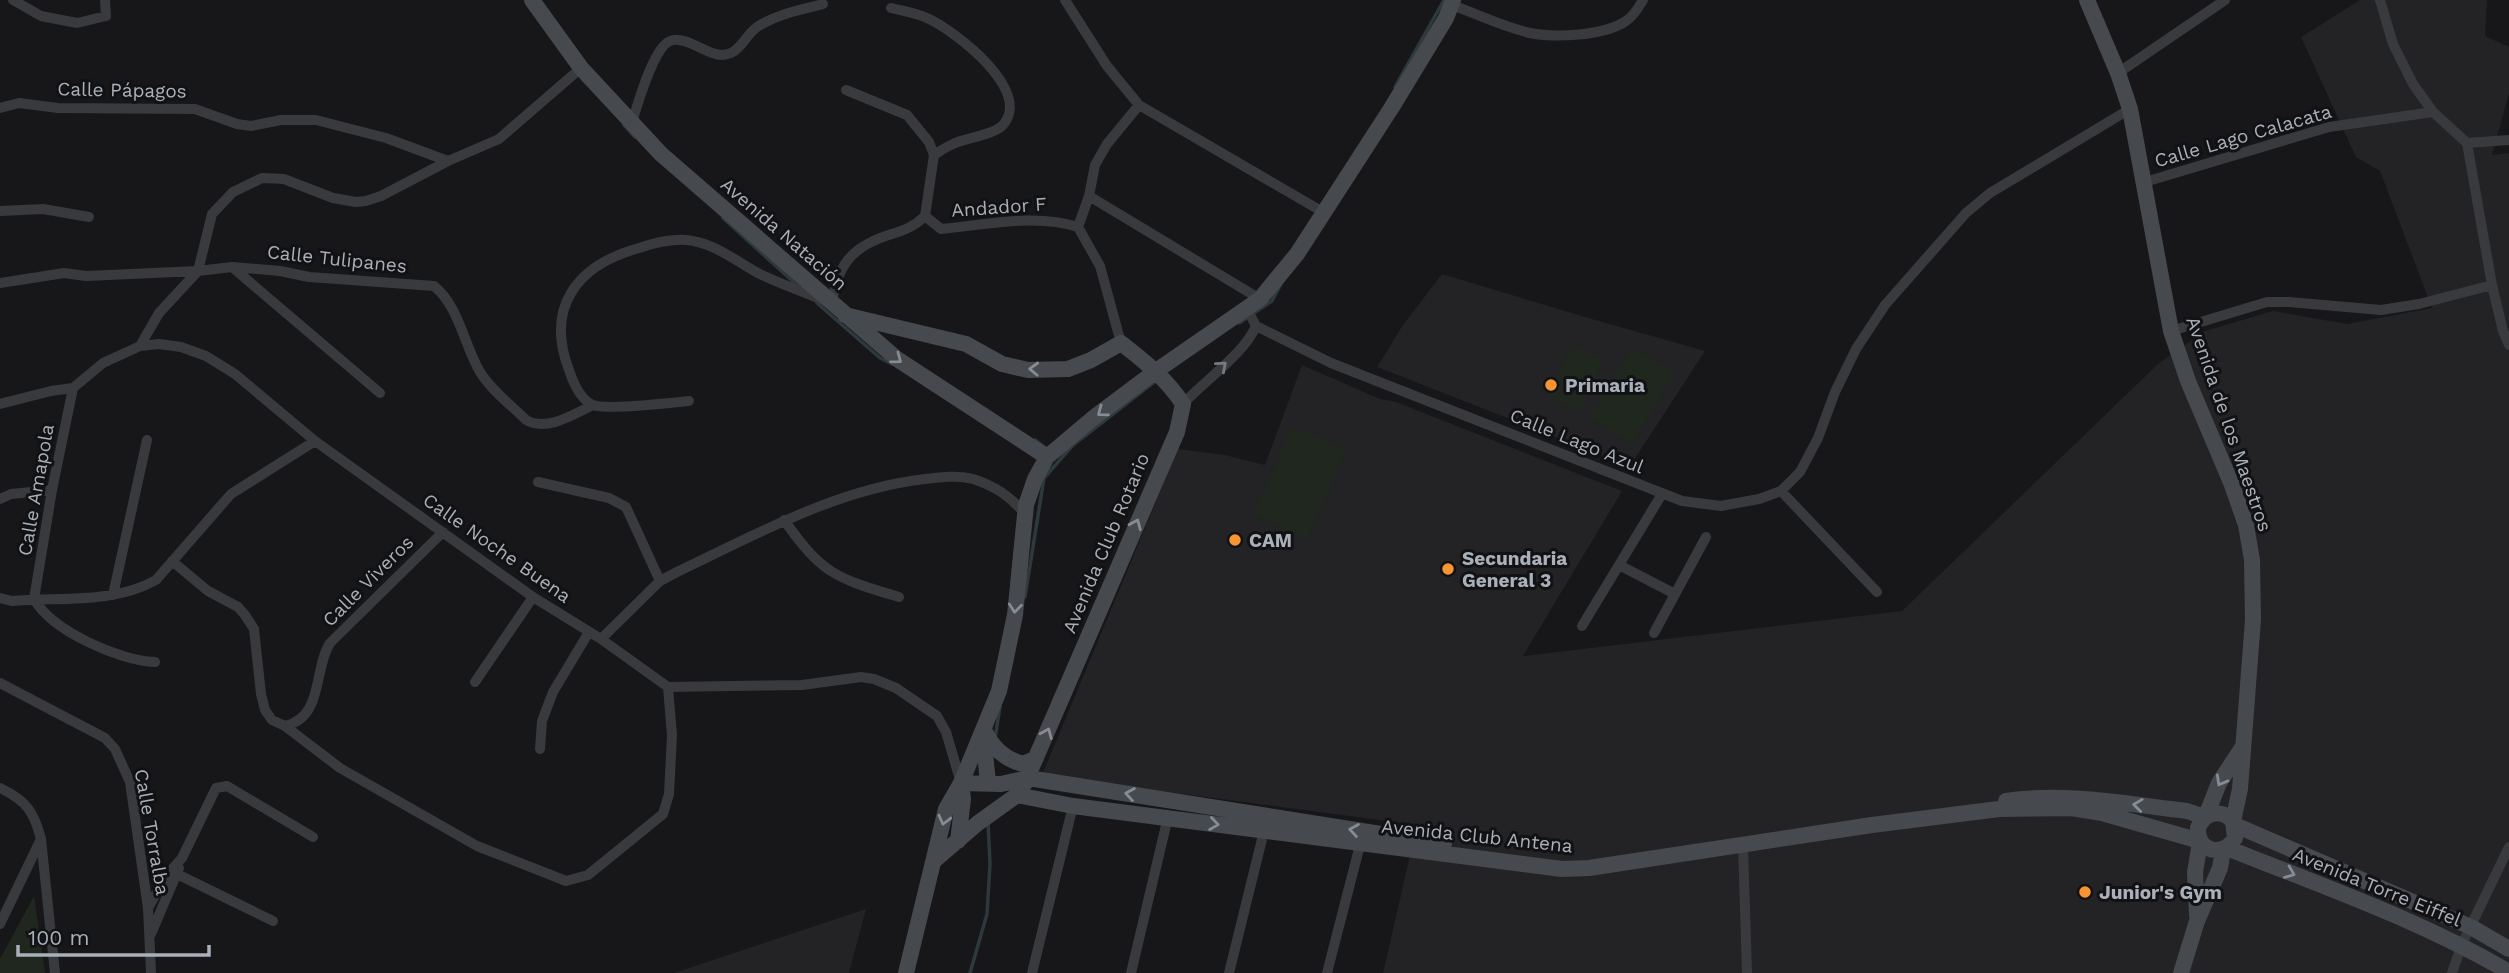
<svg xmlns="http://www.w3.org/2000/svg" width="2509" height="973" viewBox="0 0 2509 973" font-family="'Work Sans',sans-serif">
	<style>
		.built { fill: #232326 }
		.green { fill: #1f271f }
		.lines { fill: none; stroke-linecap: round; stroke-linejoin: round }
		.stream { stroke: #2d393d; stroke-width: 3.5 }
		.street { stroke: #383a3e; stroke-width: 10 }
		.secondary { stroke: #46494e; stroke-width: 16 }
		.oneway { stroke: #868c94 }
		.oneway2 { stroke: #767b82 }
		.poi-dot { fill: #f69532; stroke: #121214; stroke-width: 2.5 }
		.labels { text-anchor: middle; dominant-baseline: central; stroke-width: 6; stroke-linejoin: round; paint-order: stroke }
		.street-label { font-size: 19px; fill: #a9b0b9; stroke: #121214 }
		.poi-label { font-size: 19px; font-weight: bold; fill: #a9b0b9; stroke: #121214; text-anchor: start }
	</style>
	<rect width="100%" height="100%" fill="#171719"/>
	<path class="built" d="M 2360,0 L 2487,0 L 2485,36 L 2509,47 L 2509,93 L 2492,155 L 2509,153 L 2509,973 L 1383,973 L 1417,825 L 1042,775 L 1178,449 L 1225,455 L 1265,465 L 1302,365 L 1380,399 L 1396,402 L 1622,491 L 1523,656 L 1902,611 L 2158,364 L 2205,331 L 2273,311 L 2347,324 L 2432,308 L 2380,171 L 2356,157 L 2301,37 Z
		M 1442,274 L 1585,317 L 1705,351 L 1630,466 L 1377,367 L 1403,325 Z
		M 866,909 L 849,973 L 674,973 Z"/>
	<path class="green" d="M 1572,345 L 1604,360 L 1580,412 L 1548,398 Z
		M 1632,347 L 1675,373 L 1632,444 L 1589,418 Z
		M 1292,426 L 1347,449 L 1308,539 L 1253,515 Z
		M 34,896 L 45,973 L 0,973 L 0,959 Z"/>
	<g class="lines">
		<path class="stream" d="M 1395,87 L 1444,0
			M 624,125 L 635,137
			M 723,218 L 798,286
			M 817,303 L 880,358 L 892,364
			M 1239,323 L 1272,301 L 1281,284
			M 1035,440 L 1048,450
			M 1025,597 L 1044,478 L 1073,445 L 1158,379
			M 995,738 L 1000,707
			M 970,973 L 987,914 L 990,864 L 988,821"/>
		<path class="street" d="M 13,0 L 41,16 L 77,23 L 106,16 L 105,0
			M 1065,0 L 1107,66 L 1139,105 L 1323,212
			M 2380,0 L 2393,44 L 2413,84 L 2433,112 L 2467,143 L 2492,285 L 2503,331 L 2509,345
			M 1452,5 C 1477,14 1503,27 1530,33 C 1555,38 1604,36 1626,21 C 1634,16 1638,8 1643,0
			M 891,8 C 903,11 916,13 927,18 C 956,31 1033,91 1003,125 C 994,135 965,138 953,144 C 946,147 940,151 934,155
			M 2118,73 L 2225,0
			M 0,108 L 19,103 L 58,108 L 195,109 L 237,124 L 251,126 L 281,120 L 316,120 L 386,138 L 448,161 L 499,139 L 581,68
			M 632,122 C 638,104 653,48 670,41 C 680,36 696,46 705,50 C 714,54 722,57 731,53 C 742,48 747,34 757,27 C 777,14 801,10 823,4
			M 2467,143 L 2509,140
			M 2145,182 L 2329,127 L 2433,112
			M 1089,196 L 1260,299
			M 0,211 L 43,209 L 89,217
			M 925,216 L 941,229 C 986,225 1035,213 1078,227
			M 232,267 L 380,393
			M 0,283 L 64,273 L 86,276 L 198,271 L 232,267 L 280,271 L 309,277 L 434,286 C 459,306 464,345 480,372 C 491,390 511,405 526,420 C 547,432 574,414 593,405
			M 1247,309 L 1256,326 L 1331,363 L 1682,501 L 1721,506 L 1759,499 L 1781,491 L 1800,472 L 1818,438 L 1835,392 L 1856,349 L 1885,305 L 1966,213 L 1990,193 L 2130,109
			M 2171,331 L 2267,302 L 2289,302 L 2381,310 L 2419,304 L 2492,285
			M 1121,343 L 1100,266 L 1078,227 L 1089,196 L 1095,165 L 1107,144 L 1139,105
			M 140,346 L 159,313 L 198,271 L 212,214 L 233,192 L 262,178 L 284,179 L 333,198 L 356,202 L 366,201 L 381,196 L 448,161
			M 73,388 L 52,490 L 34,599 C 52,631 120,661 155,662
			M 689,401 C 671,403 606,410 593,405 C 581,400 573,382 569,370 C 545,307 577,265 639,248 C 654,243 670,239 686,240 C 713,242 736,261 758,273 C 782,285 808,293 832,304 C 837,267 850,248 886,236 C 901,231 913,228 925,216 L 934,155 L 929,142 L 907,115 L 846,90
			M 0,404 L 51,391 L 73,388 L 103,363 L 140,346 L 159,344 L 181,347 L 206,356 L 235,374 L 315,441 L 533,597 L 601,639 L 668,687 L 802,685 L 861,677 L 874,679 L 896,688 L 937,716 L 946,732 L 961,783
			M 1183,404 C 1205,380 1244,354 1256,326
			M 538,482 L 609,498 L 626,507 L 660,581
			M 1781,491 L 1877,592
			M 0,499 L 11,494 L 52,490
			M 784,520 C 823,575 836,578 899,597
			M 172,561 L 208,591 L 238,607 L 245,615 L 254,629 L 261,694 L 265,710 L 272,720 L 285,726 L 340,768 L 477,846 L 566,881 L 588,875 L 663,814 L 669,794 L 672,735 L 668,687
			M 1619,565 L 1675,594
			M 113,595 L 147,440
			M 0,598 L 12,601 C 59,597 114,604 156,580 L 231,494 L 315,441
			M 1582,626 L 1662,494
			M 1654,633 L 1706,537
			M 601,639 L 660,581 L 677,572 C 757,534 837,489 925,479 C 941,477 958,475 973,479 C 995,486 1010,496 1025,514
			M 475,682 L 533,597
			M 0,683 L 105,738 L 115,749 L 130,782 L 148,908 L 151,973
			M 285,726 C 324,717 313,670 330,643 L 443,532
			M 540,749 L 542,721 L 553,692 L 589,632
			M 0,788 C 27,801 34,812 41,839 L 55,973
			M 1743,845 L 1747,973
			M 177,874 L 273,921
			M 148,908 L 166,876 L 182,858 L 216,788 L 227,786 L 313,837
			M 0,924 L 40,841
			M 151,934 L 179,868
			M 1032,973 L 1073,806
			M 1131,973 L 1168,817
			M 1229,973 L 1264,831
			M 1327,973 L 1360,845
			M 2452,973 L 2462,944 L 2509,847"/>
		<path class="secondary" d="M 532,0 L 581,68 L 661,154 L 897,359 L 1047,457
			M 2087,0 L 2118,73 L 2130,109 L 2171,331 L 2188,381 L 2232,485 L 2246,525 L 2252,560 L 2253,620 L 2240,789 L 2233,821 L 2235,838 C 2223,858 2197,852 2198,828 C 2205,811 2221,809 2233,821
			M 845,315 L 966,344 L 1002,364 L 1028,370 L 1068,369 L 1091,360 L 1121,343 C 1145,362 1166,378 1183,404 L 1177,432 L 1024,785
			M 984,730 C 992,747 1005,760 1024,764 L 1036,758
			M 988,782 L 985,754 L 990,743
			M 961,783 L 1001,784 L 1028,778 L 1444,844
			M 2006,801 C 2067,792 2127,804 2187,811 L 2205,817
			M 2206,816 L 2219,783 L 2242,748
			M 2235,825 L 2471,927 L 2509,949
			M 958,841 L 963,799 L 961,783
			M 2227,848 C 2322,886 2420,920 2509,972
			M 935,860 L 978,823 L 1017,795 L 1073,806 L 1562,869 L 1589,868 L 1872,825 L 1999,809 L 2071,808 L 2102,813 L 2200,841
			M 2197,915 L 2195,872 L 2200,842
			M 906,973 L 946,809 L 961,783 L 999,691 L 1015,615 L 1026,505 L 1035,479 L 1047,457 L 1092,419 L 1156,371 L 1260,299 L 1297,254 L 1392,107 L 1446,18 L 1453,0
			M 2181,973 L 2197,921 L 2220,868 L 2223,850"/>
	</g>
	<defs><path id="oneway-chevron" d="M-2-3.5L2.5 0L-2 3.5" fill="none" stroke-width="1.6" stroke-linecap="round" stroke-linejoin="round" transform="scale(1.75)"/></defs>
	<g class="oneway">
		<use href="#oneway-chevron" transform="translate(897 359) rotate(37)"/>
		<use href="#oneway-chevron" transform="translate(1034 369) rotate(-178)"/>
		<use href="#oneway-chevron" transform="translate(1102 412) rotate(143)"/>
		<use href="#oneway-chevron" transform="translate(1136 524) rotate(-67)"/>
		<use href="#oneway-chevron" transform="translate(1015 608) rotate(96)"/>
		<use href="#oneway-chevron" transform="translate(1047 733) rotate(-67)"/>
		<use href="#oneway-chevron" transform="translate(2221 781) rotate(119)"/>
		<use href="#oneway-chevron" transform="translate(1130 794) rotate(-171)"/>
		<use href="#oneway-chevron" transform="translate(2138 805) rotate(-173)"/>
		<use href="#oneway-chevron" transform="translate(944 820) rotate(104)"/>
		<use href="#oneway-chevron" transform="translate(1214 824) rotate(8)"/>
		<use href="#oneway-chevron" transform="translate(1354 830) rotate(-171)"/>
		<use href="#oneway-chevron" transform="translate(2290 873) rotate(22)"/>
	</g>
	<use class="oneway2" href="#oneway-chevron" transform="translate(1222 366) rotate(-41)"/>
	<g class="poi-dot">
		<circle cx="1551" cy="385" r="7"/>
		<circle cx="1235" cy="540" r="7"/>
		<circle cx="1448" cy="569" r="7"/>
		<circle cx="2085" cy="892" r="7"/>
	</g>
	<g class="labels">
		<g class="street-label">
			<text transform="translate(122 90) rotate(1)">Calle Pápagos</text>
			<text transform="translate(2243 136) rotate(-16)">Calle Lago Calacata</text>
			<text transform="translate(999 207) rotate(-4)">Andador F</text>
			<text transform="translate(784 234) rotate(41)">Avenida Natación</text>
			<text transform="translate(337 259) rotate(6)">Calle Tulipanes</text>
			<text transform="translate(2229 424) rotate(71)">Avenida de los Maestros</text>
			<text transform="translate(1577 441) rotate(22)">Calle Lago Azul</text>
			<text transform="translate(36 490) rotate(-80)">Calle Amapola</text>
			<text transform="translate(1106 543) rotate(-67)">Avenida Club Rotario</text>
			<text transform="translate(497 548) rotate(35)">Calle Noche Buena</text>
			<text transform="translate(368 581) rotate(-45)">Calle Viveros</text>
			<text transform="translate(152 832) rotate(80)">Calle Torralba</text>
			<text transform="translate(1477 836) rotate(6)">Avenida Club Antena</text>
			<text transform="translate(2377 887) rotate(22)">Avenida Torre Eiffel</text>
		</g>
		<g class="poi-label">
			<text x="1565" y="385">Primaria</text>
			<text x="1249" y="540">CAM</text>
			<text x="1462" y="558">Secundaria<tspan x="1462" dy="22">General 3</tspan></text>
			<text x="2099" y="892">Junior's Gym</text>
		</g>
	</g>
	<path d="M18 945v10h191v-10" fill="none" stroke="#a9b0b9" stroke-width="3.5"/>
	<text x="28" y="945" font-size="21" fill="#a9b0b9" stroke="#121214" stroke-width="5" paint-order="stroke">100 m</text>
</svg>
